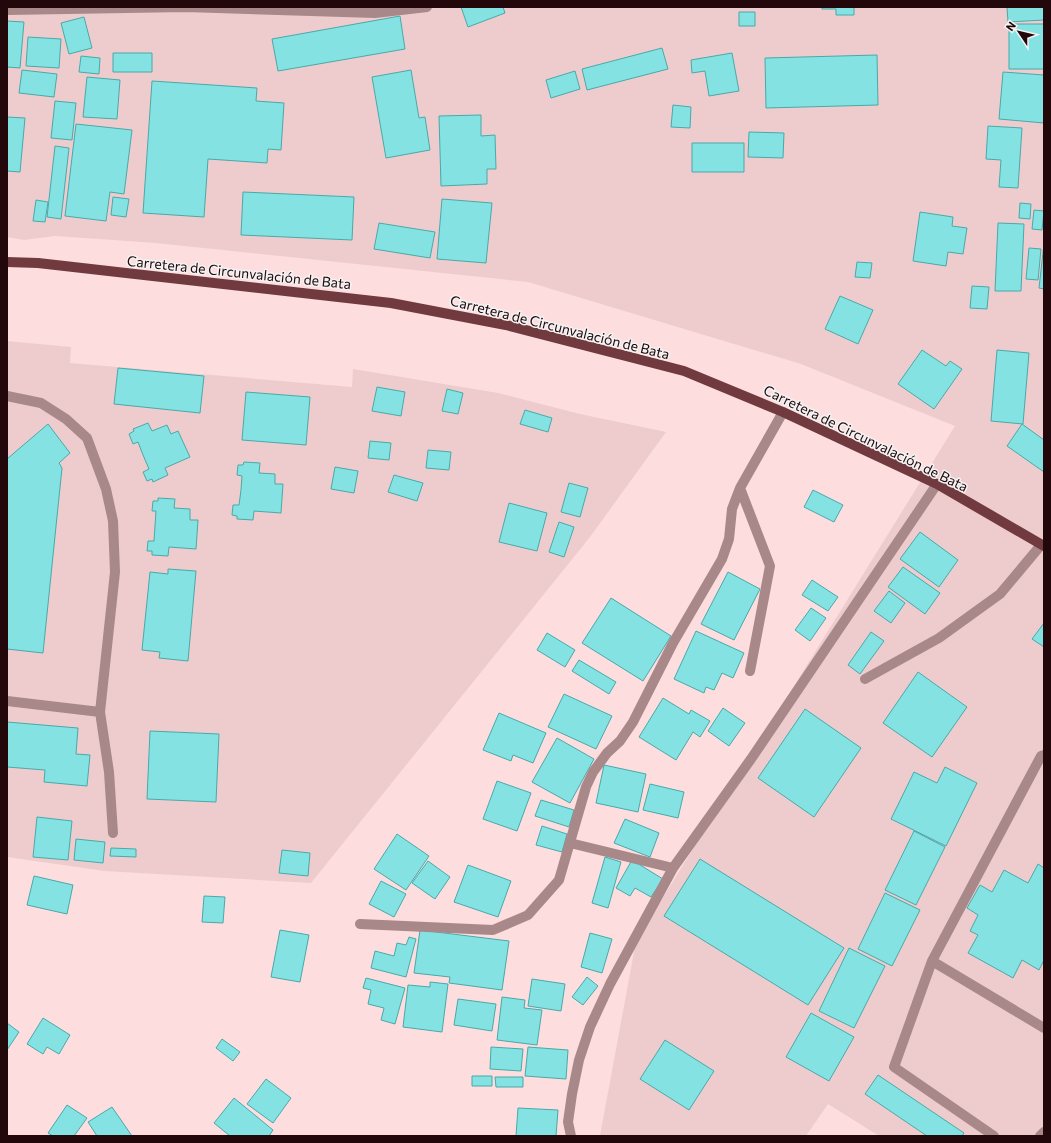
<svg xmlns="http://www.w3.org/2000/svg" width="1051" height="1143" viewBox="0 0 1051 1143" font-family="Commissioner,sans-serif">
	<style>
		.built { fill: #eecccd }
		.building { fill: #84e2e2; stroke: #49a9a9 }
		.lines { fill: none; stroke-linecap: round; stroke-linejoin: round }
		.service { stroke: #a88889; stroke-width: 10 }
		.minor { stroke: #a88889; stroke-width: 10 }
		.primary { stroke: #703a3f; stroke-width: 10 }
		.labels { text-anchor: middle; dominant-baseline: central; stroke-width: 3; stroke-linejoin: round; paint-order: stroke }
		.street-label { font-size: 14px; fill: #22080b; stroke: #f3f3f3 }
	</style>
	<rect width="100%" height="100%" fill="#fdddde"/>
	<path class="built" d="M 7,7 L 1044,7 L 1044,1136 L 879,1136 L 828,1104 L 806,1136 L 600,1136 L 636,941 L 955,426 L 801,364 L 528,282 L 156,243 L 55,236 L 24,240 L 7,237 Z
		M 7,341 L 71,347 L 70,363 L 352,387 L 353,369 L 498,393 L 580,414 L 666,432 L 590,537 L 311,883 L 105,871 L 7,857 Z"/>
	<path class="building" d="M 461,7 L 503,7 L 505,13 L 468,27 Z
		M 822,7 L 854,7 L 854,15 L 836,15 L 836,9 L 822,9 Z
		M 1007,7 L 1044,7 L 1044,20 L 1008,22 Z
		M 739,12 L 755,12 L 755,26 L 739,26 Z
		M 400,16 L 405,49 L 278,71 L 272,39 Z
		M 84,17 L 92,48 L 69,54 L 61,23 Z
		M 7,21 L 24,22 L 20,68 L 7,67 Z
		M 1009,24 L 1044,24 L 1044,69 L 1009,69 Z
		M 28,37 L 61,39 L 59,68 L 26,66 Z
		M 662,48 L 668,69 L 587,90 L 582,69 Z
		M 113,53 L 152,53 L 152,72 L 113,72 Z
		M 732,53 L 739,91 L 709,96 L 705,71 L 692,73 L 691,60 Z
		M 877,55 L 878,105 L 766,108 L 765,58 Z
		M 81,56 L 100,58 L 99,74 L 79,72 Z
		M 22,70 L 57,74 L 54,97 L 19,93 Z
		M 411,70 L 419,118 L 425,117 L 430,150 L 386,158 L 372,77 Z
		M 575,71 L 580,89 L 551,98 L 546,80 Z
		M 1003,72 L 1044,75 L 1044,123 L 999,119 Z
		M 87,77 L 120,80 L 117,119 L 83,117 Z
		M 152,81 L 257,88 L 256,101 L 284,103 L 281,150 L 268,149 L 267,163 L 208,159 L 204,217 L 143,213 Z
		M 55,101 L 76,103 L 72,140 L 51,138 Z
		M 673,105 L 691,107 L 690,128 L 671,127 Z
		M 481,115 L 481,136 L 495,135 L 496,169 L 487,169 L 487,184 L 441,186 L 439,116 Z
		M 7,117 L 25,118 L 20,172 L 7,171 Z
		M 76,124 L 132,130 L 124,194 L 110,192 L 106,221 L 65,216 Z
		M 988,126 L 1022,128 L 1018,188 L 999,187 L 1001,160 L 986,159 Z
		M 749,132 L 784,133 L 783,158 L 748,157 Z
		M 692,143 L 744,143 L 744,172 L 692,172 Z
		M 55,146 L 69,148 L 61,219 L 47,217 Z
		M 243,192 L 354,197 L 352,240 L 241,235 Z
		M 113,197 L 129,199 L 126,217 L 111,215 Z
		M 442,199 L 492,203 L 486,263 L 437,259 Z
		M 36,200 L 48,202 L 45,222 L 33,221 Z
		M 1020,203 L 1031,204 L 1030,219 L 1019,218 Z
		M 1034,210 L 1044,211 L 1042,230 L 1032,229 Z
		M 920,212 L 953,217 L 952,226 L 967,228 L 963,254 L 948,252 L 946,266 L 913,261 Z
		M 379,223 L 435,232 L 430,258 L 374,249 Z
		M 998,223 L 1024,224 L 1021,291 L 995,291 Z
		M 1044,244 L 1044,289 L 1039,288 Z
		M 1029,248 L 1041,249 L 1038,280 L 1026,279 Z
		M 857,262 L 872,263 L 870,278 L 855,277 Z
		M 972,286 L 989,287 L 987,309 L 970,308 Z
		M 840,296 L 873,310 L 858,344 L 825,329 Z
		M 922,350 L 946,366 L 950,361 L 962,369 L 934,409 L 898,384 Z
		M 997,350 L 1029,353 L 1023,424 L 991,421 Z
		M 118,368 L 204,376 L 200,413 L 114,404 Z
		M 377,387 L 405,392 L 401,416 L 372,411 Z
		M 447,389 L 463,393 L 458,414 L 442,411 Z
		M 246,392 L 310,397 L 306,445 L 242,440 Z
		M 525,410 L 552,418 L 548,432 L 520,424 Z
		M 148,423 L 152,431 L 167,425 L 171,434 L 178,431 L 190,457 L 165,468 L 168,475 L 153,482 L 152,479 L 147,481 L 143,472 L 149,469 L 143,455 L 138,442 L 133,444 L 129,434 L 134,431 L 133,429 Z
		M 48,424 L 70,453 L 59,463 L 62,468 L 43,653 L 7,649 L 7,459 Z
		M 1022,424 L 1044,440 L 1044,472 L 1007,446 Z
		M 370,441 L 391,443 L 389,460 L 368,458 Z
		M 428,450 L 451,452 L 449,470 L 426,468 Z
		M 244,462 L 260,463 L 259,473 L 275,474 L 275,484 L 283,484 L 281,513 L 254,511 L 253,520 L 237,519 L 237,516 L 232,515 L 233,505 L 239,505 L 241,490 L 242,476 L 237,475 L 238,465 L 243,465 Z
		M 335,467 L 358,471 L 354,493 L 331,489 Z
		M 394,475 L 423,483 L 417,501 L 388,492 Z
		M 569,483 L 588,488 L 580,517 L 561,512 Z
		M 813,490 L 843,505 L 834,522 L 804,507 Z
		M 158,498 L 175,499 L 174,508 L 190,509 L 190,520 L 198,520 L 196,549 L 169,547 L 168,556 L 152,555 L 152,551 L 147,551 L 148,541 L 154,541 L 156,511 L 152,511 L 153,501 L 158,501 Z
		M 509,503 L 547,513 L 537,551 L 499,542 Z
		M 559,522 L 574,527 L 564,557 L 549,552 Z
		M 920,532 L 958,560 L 939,587 L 900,559 Z
		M 903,567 L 940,593 L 925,614 L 888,587 Z
		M 168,569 L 196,571 L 188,661 L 159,658 L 160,652 L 142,650 L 150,572 L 168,574 Z
		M 728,572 L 760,589 L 734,640 L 701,624 Z
		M 812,580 L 838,597 L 828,611 L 802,595 Z
		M 889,591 L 905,603 L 891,623 L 874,611 Z
		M 611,598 L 671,636 L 643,681 L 582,643 Z
		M 811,608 L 826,618 L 810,641 L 795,630 Z
		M 1044,623 L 1044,647 L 1032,639 Z
		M 696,631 L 744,653 L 733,678 L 722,673 L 714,690 L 706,687 L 704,693 L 674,679 Z
		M 871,632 L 884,641 L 860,674 L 848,665 Z
		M 547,633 L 575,650 L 565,667 L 537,650 Z
		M 579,660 L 616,682 L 609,694 L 572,671 Z
		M 918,672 L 967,707 L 932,757 L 883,723 Z
		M 564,694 L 612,716 L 596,749 L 548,727 Z
		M 663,698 L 689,714 L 691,710 L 710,721 L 700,737 L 693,732 L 676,760 L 639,737 Z
		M 723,708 L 745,723 L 729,746 L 708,731 Z
		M 805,709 L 861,748 L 814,817 L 758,778 Z
		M 499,713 L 546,733 L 533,763 L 513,755 L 511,761 L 483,750 Z
		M 7,722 L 78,728 L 76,754 L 90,755 L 87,786 L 44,782 L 45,770 L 7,767 Z
		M 150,731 L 219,734 L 216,802 L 147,799 Z
		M 557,738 L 594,759 L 570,803 L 532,782 Z
		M 604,765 L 646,774 L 638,812 L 596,803 Z
		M 945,767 L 977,783 L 946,846 L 891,819 L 914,772 L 937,783 Z
		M 497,781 L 531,793 L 517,831 L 483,819 Z
		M 650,784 L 684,792 L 678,818 L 643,810 Z
		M 541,800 L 574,810 L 569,827 L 535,816 Z
		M 37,817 L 72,821 L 68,860 L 33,857 Z
		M 625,819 L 659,833 L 650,857 L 614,843 Z
		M 542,826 L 567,834 L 562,852 L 536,845 Z
		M 914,831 L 945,847 L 916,905 L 885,890 Z
		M 397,834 L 429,856 L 406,890 L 374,869 Z
		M 76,839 L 105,842 L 103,863 L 74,860 Z
		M 111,848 L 136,849 L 136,857 L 110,856 Z
		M 282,850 L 310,853 L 308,876 L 279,873 Z
		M 605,857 L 621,862 L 608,908 L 592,903 Z
		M 700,859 L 844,948 L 808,1005 L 664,916 Z
		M 632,860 L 663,879 L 651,897 L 635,888 L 630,896 L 616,888 Z
		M 428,861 L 450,877 L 435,899 L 412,883 Z
		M 1038,864 L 1044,868 L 1044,960 L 1039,970 L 1022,960 L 1013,978 L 968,953 L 978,935 L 970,931 L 978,915 L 967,908 L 980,885 L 992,892 L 1004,870 L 1028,883 Z
		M 468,865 L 511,881 L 498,917 L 454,902 Z
		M 34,876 L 73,885 L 67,914 L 27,905 Z
		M 381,881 L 406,894 L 394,917 L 369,904 Z
		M 885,893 L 920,910 L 892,966 L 858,949 Z
		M 204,896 L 225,897 L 223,923 L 202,922 Z
		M 280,930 L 309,935 L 300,982 L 271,977 Z
		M 420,930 L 509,941 L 502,990 L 449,983 L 450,977 L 414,973 Z
		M 590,933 L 612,939 L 602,973 L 581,967 Z
		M 409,937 L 416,939 L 406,977 L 371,968 L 375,951 L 394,956 L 397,943 L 406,945 Z
		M 849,948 L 885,966 L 854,1028 L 819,1011 Z
		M 587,977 L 598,986 L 583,1005 L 572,997 Z
		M 366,978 L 405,988 L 395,1024 L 381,1020 L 384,1008 L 368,1004 L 371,990 L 363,988 Z
		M 532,979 L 565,984 L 561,1011 L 528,1006 Z
		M 430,982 L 448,984 L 442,1032 L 403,1027 L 408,985 L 430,987 Z
		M 502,997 L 525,1000 L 524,1008 L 542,1010 L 537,1045 L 497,1040 Z
		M 458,999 L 496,1004 L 492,1031 L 454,1025 Z
		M 811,1013 L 854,1037 L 829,1081 L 786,1057 Z
		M 43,1018 L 70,1035 L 59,1054 L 47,1047 L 43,1054 L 27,1044 Z
		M 7,1023 L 19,1032 L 7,1050 Z
		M 222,1039 L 240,1052 L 233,1061 L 216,1048 Z
		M 665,1040 L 714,1071 L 689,1110 L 640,1079 Z
		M 491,1047 L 523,1049 L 521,1071 L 490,1069 Z
		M 528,1047 L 568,1050 L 566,1079 L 525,1076 Z
		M 878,1075 L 964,1133 L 962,1136 L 927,1136 L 865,1094 Z
		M 472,1076 L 492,1076 L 492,1086 L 472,1086 Z
		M 495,1077 L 523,1077 L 523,1087 L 496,1087 Z
		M 266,1079 L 291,1098 L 273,1123 L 247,1104 Z
		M 234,1098 L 273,1130 L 269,1136 L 230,1136 L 214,1123 Z
		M 67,1105 L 87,1118 L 74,1136 L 53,1136 L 48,1133 Z
		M 112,1107 L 132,1136 L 97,1136 L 88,1122 Z
		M 518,1108 L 558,1110 L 556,1136 L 516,1136 Z"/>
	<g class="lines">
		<path class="service" d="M 7,396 L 41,403 L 66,419 L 87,438 L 106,489 L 113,521 L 115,572 L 100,712 L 109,772 L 113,833
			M 865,679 L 939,638 L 1000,594 L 1041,545
			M 7,701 L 100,712
			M 932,961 L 1044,1028
			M 994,1136 L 894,1067 L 932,961 L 1041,756 L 1044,755
			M 1040,1136 L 1044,1132"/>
		<path class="minor" d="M 7,10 L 186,7 L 375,13 L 427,7
			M 740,488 L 770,566 L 750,671
			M 570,843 L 673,868
			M 360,924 L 493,930 L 528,915 L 559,880 L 586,787 L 593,772 L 607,753 L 620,741 L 633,722 L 673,643 L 722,559 L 729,539 L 732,509 L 740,488 L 783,412
			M 571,1136 L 568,1122 L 572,1094 L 579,1060 L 590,1027 L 610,984 L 673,868 L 751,759 L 937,484"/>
		<path class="primary" d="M 7,262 L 38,263 L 391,303 L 506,325 L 684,371 L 783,412 L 937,484 L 1044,546"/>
	</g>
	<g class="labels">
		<g class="street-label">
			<text transform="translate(239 272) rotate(6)">Carretera de Circunvalación de Bata</text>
			<text transform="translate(560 327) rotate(14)">Carretera de Circunvalación de Bata</text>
			<text transform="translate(866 438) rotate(26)">Carretera de Circunvalación de Bata</text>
		</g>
	</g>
	<rect width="1051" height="1143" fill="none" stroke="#22080b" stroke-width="16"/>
	<g transform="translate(1019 32) rotate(305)" stroke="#f3f3f3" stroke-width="3" paint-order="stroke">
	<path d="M0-3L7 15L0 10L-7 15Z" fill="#22080b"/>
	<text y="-6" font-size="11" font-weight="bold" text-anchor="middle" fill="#22080b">N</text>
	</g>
</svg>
